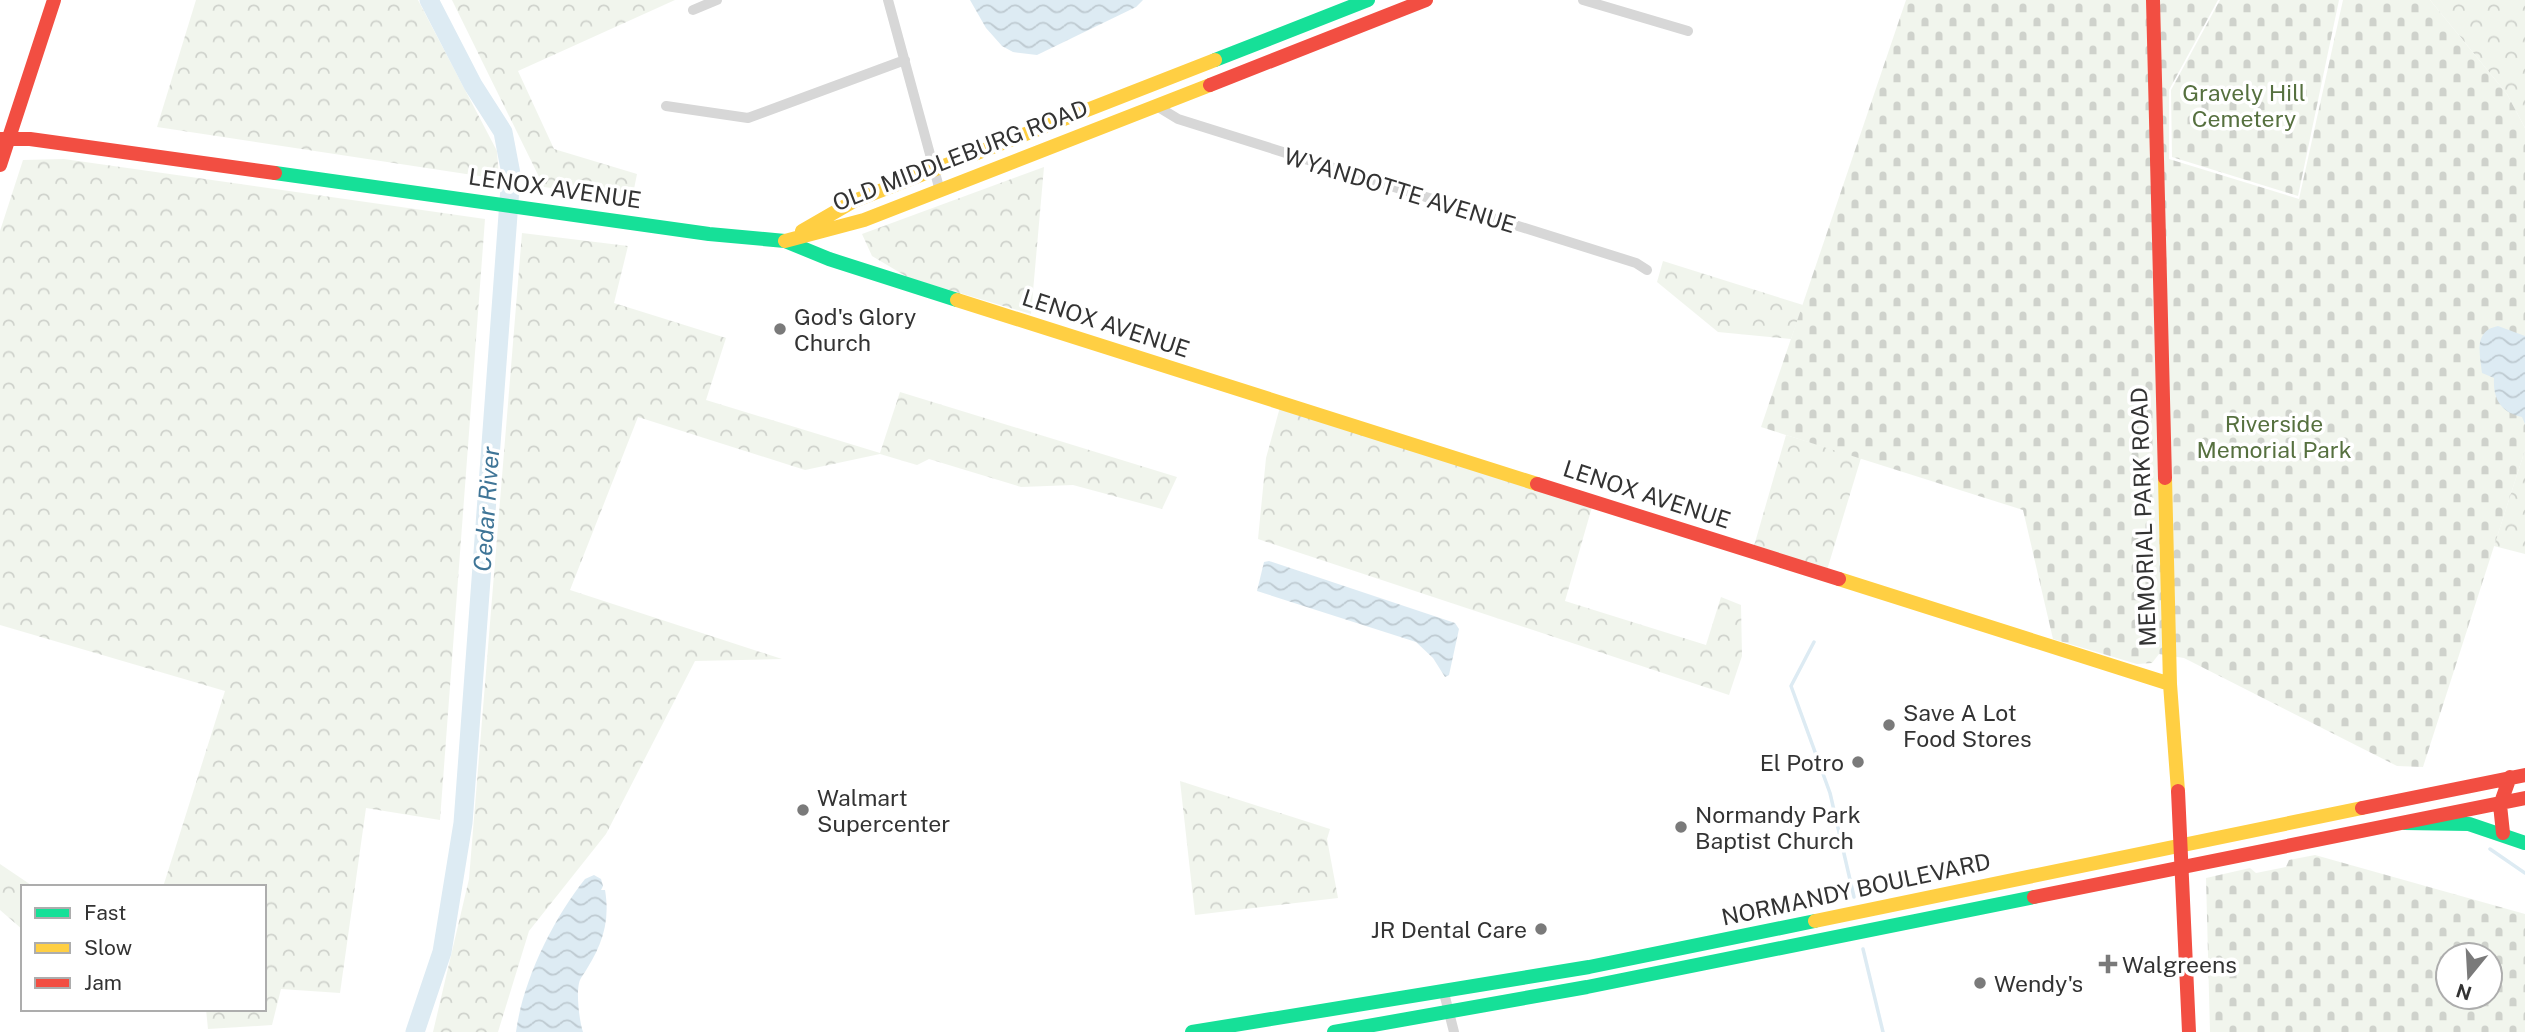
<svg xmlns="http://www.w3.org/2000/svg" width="2525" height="1032" viewBox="0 0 2525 1032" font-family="'Public Sans',sans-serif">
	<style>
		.forest { fill: url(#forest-crowns) }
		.cemetery { fill: url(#cemetery-stones); fill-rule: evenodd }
		.water { fill: url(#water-waves) }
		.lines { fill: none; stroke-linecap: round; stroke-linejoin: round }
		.stream { stroke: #ddebf3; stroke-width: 3.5 }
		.river { stroke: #ddebf3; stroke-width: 19 }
		.street { stroke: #d7d7d7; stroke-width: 10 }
		.fast { stroke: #16e098; stroke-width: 14 }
		.slow { stroke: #ffcf43; stroke-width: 14 }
		.jam { stroke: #f24e42; stroke-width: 14 }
		.poi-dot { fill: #7a7a7a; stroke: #fff; stroke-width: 2.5 }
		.labels { text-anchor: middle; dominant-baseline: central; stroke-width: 7; stroke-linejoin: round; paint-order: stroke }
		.park-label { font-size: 23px; fill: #56703f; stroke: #fff }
		.street-label { font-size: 23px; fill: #333; stroke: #fff }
		.poi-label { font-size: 23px; fill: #333; stroke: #fff; text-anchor: start }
		.water-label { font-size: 24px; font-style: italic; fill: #3f7597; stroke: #fff }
	</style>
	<defs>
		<pattern id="forest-crowns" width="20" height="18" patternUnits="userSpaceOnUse" patternTransform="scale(1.75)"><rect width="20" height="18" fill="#f1f5ed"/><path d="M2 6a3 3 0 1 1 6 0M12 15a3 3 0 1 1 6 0" fill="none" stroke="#cfd2cc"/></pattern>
		<pattern id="cemetery-stones" width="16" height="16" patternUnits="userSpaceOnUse" patternTransform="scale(1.75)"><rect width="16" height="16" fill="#f1f5ed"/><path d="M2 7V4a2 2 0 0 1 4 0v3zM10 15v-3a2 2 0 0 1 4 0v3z" fill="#cfd2cc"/></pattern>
		<pattern id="water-waves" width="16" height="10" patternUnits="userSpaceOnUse" patternTransform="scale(1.75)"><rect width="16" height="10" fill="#ddebf3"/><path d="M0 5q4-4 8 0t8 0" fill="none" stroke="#becad1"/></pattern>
	</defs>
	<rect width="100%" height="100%" fill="#fff"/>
	<path class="forest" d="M 196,0 L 418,0 L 497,151 L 499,179 L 157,127 Z
		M 452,0 L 675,0 L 518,71 L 554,149 L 637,174 L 632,199 L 544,187 Z
		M 2430,0 L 2525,0 L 2525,128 L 2507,94 Z
		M 64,159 L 485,219 L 440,820 L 366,808 L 340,993 L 281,989 L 272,1025 L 208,1029 L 206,1009 L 264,1009 L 264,887 L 163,887 L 225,691 L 0,625 L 0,231 L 23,160 Z
		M 1044,167 L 1031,314 L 909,278 L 872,256 L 862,234 Z
		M 522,233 L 628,246 L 614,303 L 726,338 L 706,400 L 880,453 L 900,392 L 1177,477 L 1162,509 L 1073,485 L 1021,487 L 929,459 L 917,465 L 880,454 L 805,470 L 638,417 L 570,590 L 782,659 L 695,661 L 606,834 L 529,931 L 498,1032 L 433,1032 L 469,879 Z
		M 1663,261 L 1803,305 L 1791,339 L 1718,332 L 1657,282 Z
		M 1280,407 L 1592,507 L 1565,601 L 1706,645 L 1721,597 L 1741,605 L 1742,656 L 1729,695 L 1258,539 L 1266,458 Z
		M 1786,435 L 1861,458 L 1827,570 L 1754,546 Z
		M 2525,450 L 2525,554 L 2494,546 Z
		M 1180,781 L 1330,829 L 1327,839 L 1338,898 L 1195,915 Z
		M 0,864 L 34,887 L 23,887 L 23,930 L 0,910 Z"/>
	<path class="cemetery" d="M 1906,0 L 2218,0 L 2169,90 L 2169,159 L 2299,199 L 2343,0 L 2430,0 L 2507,94 L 2525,128 L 2525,450 L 2423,767 L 2397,766 L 2184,658 L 2159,654 L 2152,663 L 2137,664 L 2053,639 L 2023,510 L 1761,427 Z
		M 2220,0 L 2339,0 L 2298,196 L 2172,157 L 2171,90 Z
		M 2315,855 L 2525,914 L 2525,1032 L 2210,1032 L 2206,878 L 2250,868 L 2256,873 L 2286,867 L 2289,860 ZM 2490,955 L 2490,997 L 2448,997 L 2448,955 Z"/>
	<path class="water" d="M 970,0 L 1143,0 L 1136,7 L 1037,55 L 1013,52 L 1002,46 L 986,28 Z
		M 2498,326 L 2525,336 L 2525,424 L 2522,417 C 2499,412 2493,397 2494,378 L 2482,373 C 2480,354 2473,331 2498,326 Z
		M 1269,561 L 1455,623 L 1459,629 L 1449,675 L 1445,677 L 1433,658 L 1416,642 L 1257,591 L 1264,562 Z
		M 594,875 L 601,879 L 603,886 L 601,890 L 605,890 C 611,925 600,950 581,978 C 575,987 579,1020 583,1032 L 516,1032 C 523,980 553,919 585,879 Z"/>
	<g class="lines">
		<path class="stream" d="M 1814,642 L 1791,686 L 1830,793 L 1854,897
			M 2490,849 L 2525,873
			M 1863,949 L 1883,1032"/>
		<path class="river" d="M 415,1032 L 442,952 L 463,823 L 511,174 L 503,132 L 473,85 L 429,0"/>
		<path class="street" d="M 888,0 L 940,191
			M 1583,0 L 1688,31
			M 693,10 L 717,0
			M 1155,105 L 1178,119 L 1636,263 L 1647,270
			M 666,106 L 748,118 L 905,60
			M 1444,993 L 1454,1032"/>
		<path class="fast" d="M 1215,60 L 1368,0
			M 275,173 L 709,234 L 785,241 L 829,259 L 957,300
			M 2404,823 L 2469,824 L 2525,843
			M 1192,1032 L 1589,967 L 1815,921
			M 1334,1032 L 1587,987 L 2034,897"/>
		<path class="slow" d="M 802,231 L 854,201 L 1215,60
			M 785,241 L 864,220 L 1210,85
			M 957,300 L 1537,484
			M 2165,478 L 2170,684 L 2178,791
			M 1839,579 L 2170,684
			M 1815,921 L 2362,808"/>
		<path class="jam" d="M 2153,0 L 2165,478
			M 1210,85 L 1426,0
			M 0,139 L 30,139 L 275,173
			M 0,165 L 54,0
			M 1537,484 L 1839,579
			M 2178,791 L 2189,1032
			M 2362,808 L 2525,775
			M 2503,833 L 2500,805 L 2510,777
			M 2034,897 L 2525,798"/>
	</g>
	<g class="poi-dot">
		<circle cx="780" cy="329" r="7"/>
		<circle cx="1889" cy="725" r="7"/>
		<circle cx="1858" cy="762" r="7"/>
		<circle cx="803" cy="810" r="7"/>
		<circle cx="1681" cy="827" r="7"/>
		<circle cx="1541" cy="929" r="7"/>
		<path d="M2104.5 953.5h7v7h7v7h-7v7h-7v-7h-7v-7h7z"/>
		<circle cx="1980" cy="983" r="7"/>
	</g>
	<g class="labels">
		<g class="park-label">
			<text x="2244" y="92">Gravely Hill<tspan x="2244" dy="26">Cemetery</tspan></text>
			<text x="2274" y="423">Riverside<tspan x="2274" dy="26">Memorial Park</tspan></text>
		</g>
		<g class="street-label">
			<text transform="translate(960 155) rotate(-21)">OLD MIDDLEBURG ROAD</text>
			<text transform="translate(555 188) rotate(8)">LENOX AVENUE</text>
			<text transform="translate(1400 190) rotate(17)">WYANDOTTE AVENUE</text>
			<text transform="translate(1106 323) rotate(18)">LENOX AVENUE</text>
			<text transform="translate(1647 494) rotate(18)">LENOX AVENUE</text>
			<text transform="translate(2143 517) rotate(-92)">MEMORIAL PARK ROAD</text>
			<text transform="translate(1856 889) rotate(-12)">NORMANDY BOULEVARD</text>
		</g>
		<g class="poi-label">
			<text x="794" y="316">God's Glory<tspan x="794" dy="26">Church</tspan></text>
			<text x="1903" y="712">Save A Lot<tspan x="1903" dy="26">Food Stores</tspan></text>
			<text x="1844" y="762" text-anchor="end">El Potro</text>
			<text x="817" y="797">Walmart<tspan x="817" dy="26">Supercenter</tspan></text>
			<text x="1695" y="814">Normandy Park<tspan x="1695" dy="26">Baptist Church</tspan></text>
			<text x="1527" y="929" text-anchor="end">JR Dental Care</text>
			<text x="2122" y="964">Walgreens</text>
			<text x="1994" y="983">Wendy's</text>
		</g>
		<g class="water-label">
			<text transform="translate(486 509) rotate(-86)">Cedar River</text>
		</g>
	</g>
	<rect x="21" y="885" width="245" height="126" fill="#ffffff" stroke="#adadad" stroke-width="2"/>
	<rect x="35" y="908" width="35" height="10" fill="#16e098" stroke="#adadad" stroke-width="2"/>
	<text x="84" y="920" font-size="21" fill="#333333">Fast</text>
	<rect x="35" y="943" width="35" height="10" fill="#ffcf43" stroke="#adadad" stroke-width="2"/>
	<text x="84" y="955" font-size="21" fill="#333333">Slow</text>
	<rect x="35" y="978" width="35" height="10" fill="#f24e42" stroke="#adadad" stroke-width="2"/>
	<text x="84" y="990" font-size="21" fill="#333333">Jam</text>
	<g transform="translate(2469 976) rotate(198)"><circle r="33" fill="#ffffff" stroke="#adadad" stroke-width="2"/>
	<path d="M0-5L12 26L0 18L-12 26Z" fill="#7a7a7a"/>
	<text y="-10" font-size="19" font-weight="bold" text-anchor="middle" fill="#333333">N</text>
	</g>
</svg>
